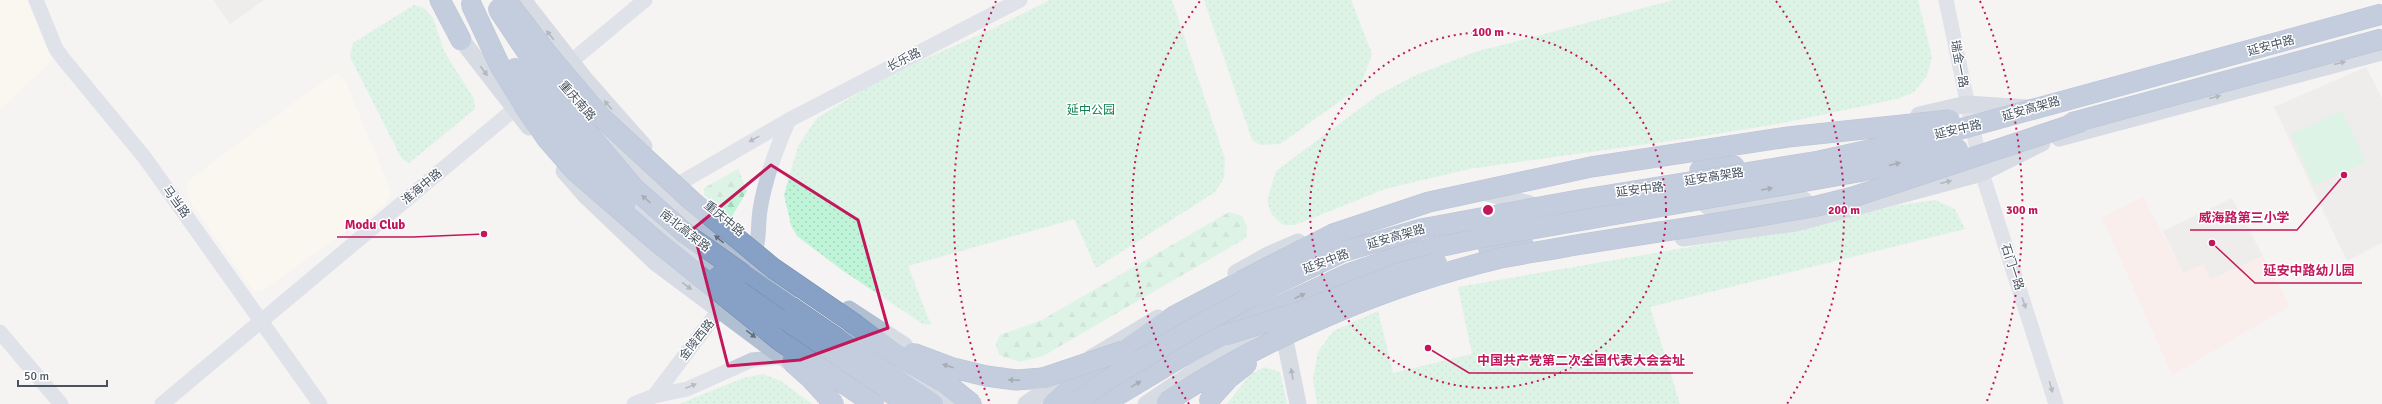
<svg xmlns="http://www.w3.org/2000/svg" width="2382" height="404" viewBox="0 0 2382 404" font-family="Signika,'Noto Sans SC',sans-serif">
	<style>
		.commercial { fill: #fefaee }
		.education { fill: #e6e4e5 }
		.medical { fill: #fee8e4 }
		.forest { fill: url(#forest-firs) }
		.park { fill: url(#park-dots) }
		.pitch { fill: #bff4d8 }
		.lines { fill: none; stroke-linecap: round; stroke-linejoin: round }
		.highway-casing { stroke: #728bb1; stroke-width: 21 }
		.secondary { stroke: #c4cedc; stroke-width: 15 }
		.primary { stroke: #b1bfd3; stroke-width: 17 }
		.highway { stroke: #87a0c5; stroke-width: 20 }
		.highway-bridge-casing { stroke: #728bb1; stroke-width: 21; stroke-linecap: butt }
		.highway-bridge { stroke: #87a0c5; stroke-width: 20 }
		.oneway { fill: #626f7e }
		.oneway2 { fill: #6d7987 }
		.oneway3 { fill: #4b5867 }
		.marked { fill: none; stroke: #c2185b; stroke-width: 3; stroke-linejoin: round }
		.ring { fill: none; stroke: #c2185b; stroke-width: 2; stroke-dasharray: 2 4 }
		.labels { text-anchor: middle; dominant-baseline: central; stroke-width: 3; stroke-linejoin: round; paint-order: stroke }
		.street-label { font-size: 12px; fill: #485462; stroke: #fff }
		.park-label { font-size: 12px; fill: #0f8250; stroke: #fff }
		.centre { fill: #c2185b; stroke: #fff; stroke-width: 2 }
		.ring-label { font-size: 12px; text-anchor: middle; font-weight: bold; fill: #c2185b; stroke: #fff; stroke-width: 3; stroke-linejoin: round; paint-order: stroke }
		.leader { fill: none; stroke: #c2185b; stroke-width: 1.5 }
		.callout-dot { fill: #c2185b; stroke: #fff; stroke-width: 1.5 }
		.callout-label { font-size: 13px; text-anchor: middle; font-weight: bold; fill: #c2185b; stroke: #fff; stroke-width: 3; stroke-linejoin: round; paint-order: stroke }
	</style>
	<defs>
		<pattern id="forest-firs" width="22" height="20" patternUnits="userSpaceOnUse"><rect width="22" height="20" fill="#bff4d8"/><path d="M5 1l3.5 6h-7zM16 11l3.5 6h-7z" fill="#a6d3bc"/></pattern>
		<pattern id="park-dots" width="8" height="8" patternUnits="userSpaceOnUse"><rect width="8" height="8" fill="#bff4d8"/><path d="M2 2h.1M6 6h.1" fill="none" stroke="#a6d3bc" stroke-width="1.8" stroke-linecap="round"/></pattern>
	</defs>
	<rect width="100%" height="100%" fill="#f5f3f3"/>
	<path class="commercial" d="M 0,0 L 27,0 L 52,60 L 0,110 Z
		M 337,73 L 346,82 L 391,191 L 386,204 L 261,291 L 253,291 L 188,199 L 186,182 L 324,80 Z"/>
	<path class="education" d="M 213,0 L 264,0 L 230,24 Z
		M 2366,67 L 2382,98 L 2382,243 L 2347,261 L 2274,107 Z
		M 2232,198 L 2263,256 L 2210,280 L 2183,273 L 2163,231 Z"/>
	<path class="medical" d="M 2143,197 L 2183,273 L 2203,264 L 2211,280 L 2263,256 L 2290,306 L 2172,375 L 2102,217 Z"/>
	<path class="forest" d="M 738,169 L 747,191 L 731,218 L 704,195 L 704,188 Z
		M 1229,212 L 1242,216 L 1247,227 L 1246,238 L 1043,356 L 1020,362 L 999,355 L 996,344 L 1000,335 L 1042,320 Z"/>
	<path class="park" d="M 1050,0 L 1172,0 L 1225,159 L 1224,178 L 1215,192 L 1096,268 L 1074,219 L 908,266 L 931,325 L 923,324 L 842,270 L 797,236 L 791,225 L 784,195 L 798,146 L 817,118 L 886,76 L 988,31 Z
		M 1204,0 L 1351,0 L 1372,54 L 1360,87 L 1280,144 L 1260,145 L 1252,140 Z
		M 1674,0 L 1918,0 L 1932,57 L 1927,76 L 1914,92 L 1897,99 L 1778,124 L 1691,138 L 1469,169 L 1385,189 L 1295,225 L 1283,225 L 1272,215 L 1267,201 L 1276,171 L 1378,95 L 1414,76 L 1475,52 Z
		M 414,5 L 424,8 L 433,18 L 444,51 L 474,99 L 475,109 L 409,163 L 402,159 L 350,57 L 353,43 Z
		M 1935,200 L 1955,209 L 1965,229 L 1650,307 L 1680,404 L 1317,404 L 1313,379 L 1318,352 L 1333,331 L 1378,311 L 1393,373 L 1472,354 L 1458,287 L 1788,230 L 1894,206 Z
		M 1264,367 L 1280,372 L 1287,404 L 1227,404 L 1249,376 Z
		M 763,374 L 781,381 L 812,404 L 679,404 L 743,378 Z"/>
	<path class="pitch" d="M 2342,111 L 2366,162 L 2314,185 L 2291,134 Z"/>
	<g class="lines">
		<defs>
			<path id="highway" d="M 440,0 L 461,40
				M 1700,170 L 1734,166
				M 1489,250 L 1523,245
				M 743,274 L 933,404
				M 779,319 L 907,404
				M 986,376 L 1016,380 L 1043,378
				M 1053,404 L 1068,390 L 1174,316 L 1241,281
				M 1103,404 L 1178,359 L 1271,310 L 1348,274 L 1406,254 L 1480,238"/>
		</defs>
		<use href="#highway" class="highway-casing"/>
		<path class="secondary" d="M 36,0 L 56,49 L 65,61 L 145,158 L 320,404
			M 1946,0 L 1982,173 L 2056,404
			M 563,68 L 645,0
			M 680,183 L 789,120 L 1020,0
			M 751,260 C 761,240 757,231 760,210 C 765,179 776,149 789,120
			M 0,332 L 61,404
			M 654,396 L 687,389 L 752,360 L 782,357
			M 162,404 L 523,102
			M 634,404 L 654,396 L 726,301"/>
		<path class="primary" d="M 523,0 L 584,78 L 644,146
			M 453,29 L 529,127
			M 1919,115 L 1967,104 L 2028,108
			M 592,119 L 664,193 L 788,295
			M 2059,138 L 2382,52
			M 564,171 L 584,194 L 656,263 L 801,371
			M 619,191 L 641,214 L 728,285
			M 1480,191 L 1530,204
			M 1707,206 L 1804,200
			M 1683,238 L 1796,223 L 1982,173 L 2042,143
			M 1236,273 L 1268,255 L 1298,242
			M 849,309 L 904,345 L 916,367
			M 850,336 L 924,384 L 963,404
			M 1286,345 L 1298,404
			M 1091,358 L 1158,318
			M 1026,404 L 1070,373
			M 1146,404 L 1216,357 L 1274,326"/>
		<use href="#highway" class="highway"/>
		<defs>
			<path id="highway-bridge" d="M 506,0 L 546,52 L 601,117 L 692,201 L 773,268 L 856,325 L 893,353 L 947,384 L 972,404
				M 471,4 L 500,66 L 527,110 L 547,139 L 575,171 L 656,241 L 780,341 L 874,404
				M 498,9 L 555,94 L 635,189 L 685,233 L 743,274
				M 515,68 L 554,120 L 626,202
				M 2071,123 L 2382,39
				M 1480,238 L 1858,172 L 1958,149
				M 718,276 L 779,319
				M 1241,281 L 1333,234 L 1429,202 L 1591,167 L 1788,137 L 1950,120
				M 1225,335 L 1299,312 L 1399,273 L 1437,263
				M 913,353 L 953,368 L 986,376
				M 792,362 L 810,378 L 834,404
				M 1043,378 L 1123,351
				M 1209,400 L 1229,378 L 1247,364
				M 1167,402 C 1265,337 1387,285 1501,258 C 1526,253 1551,250 1576,245 C 1656,232 1737,221 1817,206 L 1853,197 L 2083,121
				M 1075,404 L 1101,384 L 1190,330 L 1258,293 L 1342,252 L 1421,229 L 1578,200 L 1819,161 L 1946,133 L 2382,14"/>
		</defs>
		<use href="#highway-bridge" class="highway-bridge-casing"/>
		<use href="#highway-bridge" class="highway-bridge"/>
	</g>
	<defs><path id="oneway-solid" d="M-6-.8H1V-3.2L6.5 0L1 3.2V.8H-6Z"/></defs>
	<g class="oneway">
		<use href="#oneway-solid" transform="translate(550 35) rotate(-129)"/>
		<use href="#oneway-solid" transform="translate(2340 63) rotate(-15)"/>
		<use href="#oneway-solid" transform="translate(484 71) rotate(53)"/>
		<use href="#oneway-solid" transform="translate(2215 97) rotate(-15)"/>
		<use href="#oneway-solid" transform="translate(608 105) rotate(-131)"/>
		<use href="#oneway-solid" transform="translate(1946 182) rotate(-14)"/>
		<use href="#oneway-solid" transform="translate(719 239) rotate(-141)"/>
		<use href="#oneway-solid" transform="translate(687 286) rotate(37)"/>
		<use href="#oneway-solid" transform="translate(751 334) rotate(37)"/>
		<use href="#oneway-solid" transform="translate(1292 374) rotate(-100)"/>
	</g>
	<g class="oneway2">
		<use href="#oneway-solid" transform="translate(754 139) rotate(151)"/>
		<use href="#oneway-solid" transform="translate(2024 303) rotate(71)"/>
		<use href="#oneway-solid" transform="translate(691 386) rotate(-22)"/>
		<use href="#oneway-solid" transform="translate(2051 387) rotate(74)"/>
	</g>
	<g class="oneway3">
		<use href="#oneway-solid" transform="translate(1895 164) rotate(-13)"/>
		<use href="#oneway-solid" transform="translate(1767 189) rotate(-10)"/>
		<use href="#oneway-solid" transform="translate(646 199) rotate(-139)"/>
		<use href="#oneway-solid" transform="translate(1300 296) rotate(-25)"/>
		<use href="#oneway-solid" transform="translate(948 366) rotate(-162)"/>
		<use href="#oneway-solid" transform="translate(1014 380) rotate(-177)"/>
		<use href="#oneway-solid" transform="translate(1136 384) rotate(-31)"/>
	</g>
	<path d="M0 0H2382V404H0ZM 771,165 L 858,220 L 888,328 L 800,360 L 728,366 L 693,229 Z" fill="#f5f3f3" fill-opacity=".55" fill-rule="evenodd"/>
	<path class="marked" d="M 771,165 L 858,220 L 888,328 L 800,360 L 728,366 L 693,229 Z"/>
	<g class="ring">
		<circle cx="1488" cy="210" r="178"/>
		<path d="M1189 404A356 356 0 0 1 1200 1M1776 1A356 356 0 0 1 1787 404"/>
		<path d="M989 401A534 534 0 0 1 996 1M1980 1A534 534 0 0 1 1987 401"/>
	</g>
	<g class="labels">
		<g class="street-label">
			<text transform="translate(2271 46) rotate(-15)">延安中路</text>
			<text transform="translate(904 60) rotate(-27)">长乐路</text>
			<text transform="translate(1959 64) rotate(79)">瑞金一路</text>
			<text transform="translate(577 101) rotate(49)">重庆南路</text>
			<text transform="translate(2031 109) rotate(-16)">延安高架路</text>
			<text transform="translate(1958 130) rotate(-13)">延安中路</text>
			<text transform="translate(1714 177) rotate(-9)">延安高架路</text>
			<text transform="translate(422 187) rotate(-40)">淮海中路</text>
			<text transform="translate(1640 190) rotate(-7)">延安中路</text>
			<text transform="translate(176 202) rotate(54)">马当路</text>
			<text transform="translate(724 219) rotate(39)">重庆中路</text>
			<text transform="translate(685 231) rotate(38)">南北高架路</text>
			<text transform="translate(1396 237) rotate(-16)">延安高架路</text>
			<text transform="translate(1326 262) rotate(-21)">延安中路</text>
			<text transform="translate(2012 267) rotate(72)">石门一路</text>
			<text transform="translate(697 340) rotate(-52)">金陵西路</text>
		</g>
		<g class="park-label">
			<text x="1091" y="110">延中公园</text>
		</g>
	</g>
	<circle cx="1488" cy="210" r="6" class="centre"/>
	<g class="ring-label">
		<text x="1488" y="36">100 m</text>
		<text x="1844" y="214">200 m</text>
		<text x="2022" y="214">300 m</text>
	</g>
	<path class="leader" d="M2344 175L2297 230H2190M484 234L413 237H337M2212 243L2255 283H2362M1428 348L1469 373H1693"/>
	<g class="callout-dot">
		<circle cx="2344" cy="175" r="4"/>
		<circle cx="484" cy="234" r="4"/>
		<circle cx="2212" cy="243" r="4"/>
		<circle cx="1428" cy="348" r="4"/>
	</g>
	<g class="callout-label">
		<text x="2244" y="222">威海路第三小学</text>
		<text x="375" y="229">Modu Club</text>
		<text x="2309" y="275">延安中路幼儿园</text>
		<text x="1581" y="365">中国共产党第二次全国代表大会会址</text>
	</g>
	<path d="M18 380v6h89v-6" fill="none" stroke="#485462" stroke-width="2"/>
	<text x="24" y="380" font-size="12" fill="#485462" stroke="#ffffff" stroke-width="3" paint-order="stroke">50 m</text>
</svg>
